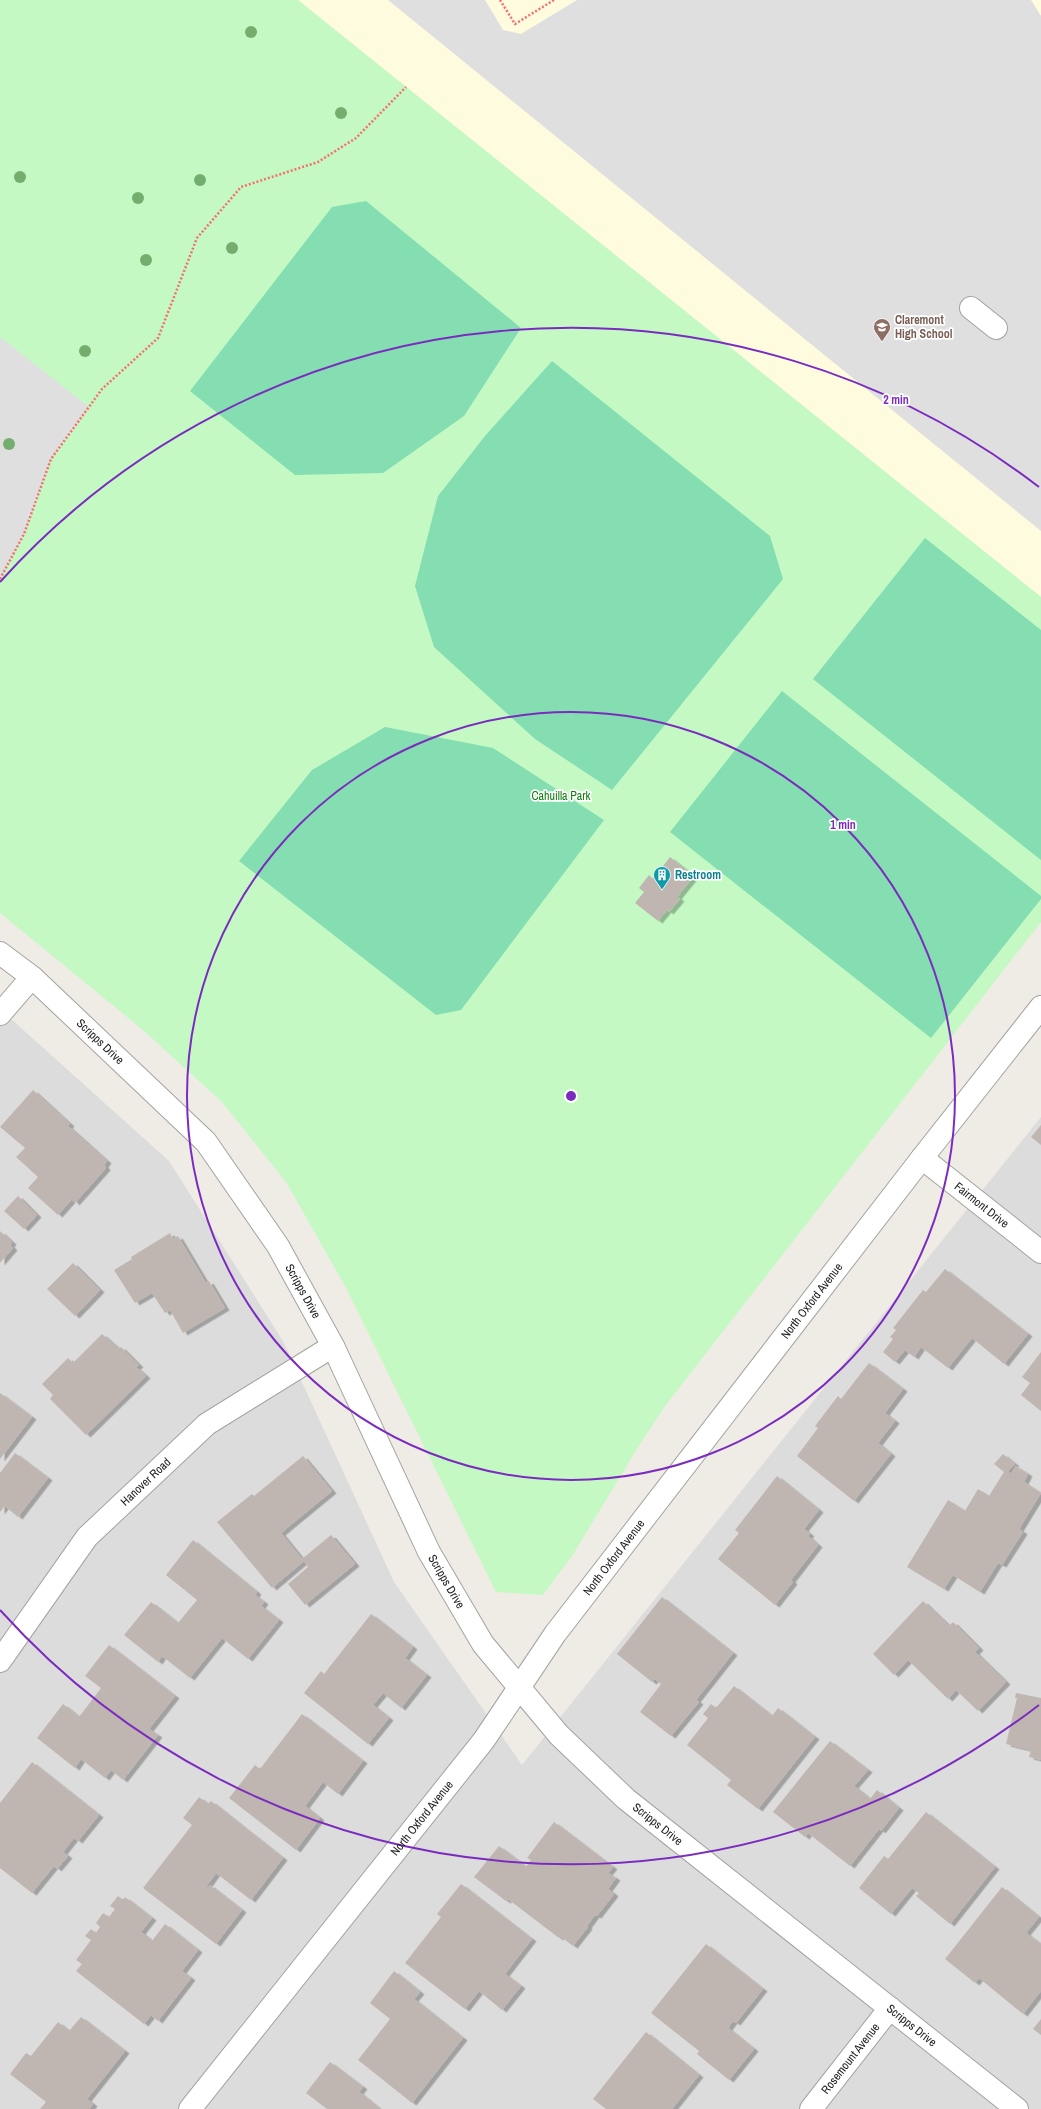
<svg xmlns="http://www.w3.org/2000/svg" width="1041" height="2109" viewBox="0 0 1041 2109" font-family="'Archivo Narrow',sans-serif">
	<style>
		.residential { fill: #dddcdc }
		.education { fill: #fffbdf }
		.park { fill: #c4f9c3 }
		.pitch { fill: #84deb1 }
		.parking { fill: #dfdfdf }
		.building { fill: #c0b6b1; filter: url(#shadow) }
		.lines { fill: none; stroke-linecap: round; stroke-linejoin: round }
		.minor-casing { stroke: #a3a3a3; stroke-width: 24 }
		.path { stroke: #f86d6e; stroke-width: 2.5; stroke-dasharray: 2 2; stroke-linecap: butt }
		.minor { stroke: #fff; stroke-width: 22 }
		.tree { fill: #74ae6e }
		.ring { fill: none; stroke: #7b2cbf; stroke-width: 2 }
		.labels { text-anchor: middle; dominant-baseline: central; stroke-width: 3.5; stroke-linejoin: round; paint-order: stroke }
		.education-label { font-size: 12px; font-weight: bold; fill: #785e54; stroke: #fff; text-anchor: start }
		.park-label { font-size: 12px; fill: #0f7d0d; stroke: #fff }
		.culture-label { font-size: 12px; font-weight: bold; fill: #0d838f; stroke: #fff; text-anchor: start }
		.street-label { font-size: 12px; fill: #1f1f1f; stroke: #fff }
		.centre { fill: #7b2cbf; stroke: #fff; stroke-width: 2 }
		.ring-label { font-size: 12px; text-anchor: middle; font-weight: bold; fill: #7b2cbf; stroke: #fff; stroke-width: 3.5; stroke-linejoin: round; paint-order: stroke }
	</style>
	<defs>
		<filter id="shadow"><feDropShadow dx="4.5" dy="2.5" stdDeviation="0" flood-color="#0004"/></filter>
	</defs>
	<rect width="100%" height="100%" fill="#efebe5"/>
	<path class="residential" d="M 0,1009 L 169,1161 L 283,1341 L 394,1582 L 522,1765 L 1041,1117 L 1041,2109 L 0,2109 Z"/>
	<path class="education" d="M 298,0 L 1041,0 L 1041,597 L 406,87 Z"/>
	<path class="park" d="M 0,0 L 298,0 L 1041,597 L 1041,922 L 665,1406 L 640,1444 L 572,1556 L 543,1595 L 496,1592 L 345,1286 L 286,1182 L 222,1102 L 143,1030 L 0,913 Z"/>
	<path class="pitch" d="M 366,201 L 521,328 L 464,416 L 383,473 L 295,475 L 190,391 L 332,207 Z
		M 552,361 L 770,536 L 783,579 L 612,790 L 535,739 L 434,647 L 415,586 L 438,496 L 485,436 Z
		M 925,538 L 1041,630 L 1041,860 L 813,679 Z
		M 782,691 L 1041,896 L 1041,899 L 931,1038 L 670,832 Z
		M 385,727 L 493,748 L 604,820 L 461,1010 L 436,1015 L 239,861 L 312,770 Z"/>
	<path class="parking" d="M 388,0 L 485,0 L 503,30 L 521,34 L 577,0 L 1031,0 L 1041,16 L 1041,531 Z
		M 0,337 L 89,407 L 51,459 L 24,534 L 0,579 Z"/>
	<path class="building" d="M 670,857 L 694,876 L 677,897 L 680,899 L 669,912 L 667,910 L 658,921 L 635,903 L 644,892 L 639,888 L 649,875 L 653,879 Z
		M 33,1090 L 70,1124 L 68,1126 L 107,1161 L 104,1165 L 106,1168 L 75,1203 L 72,1199 L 58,1215 L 28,1188 L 38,1177 L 16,1157 L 25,1148 L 0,1127 Z
		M 1041,1125 L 1041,1145 L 1031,1137 Z
		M 18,1196 L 37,1215 L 24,1229 L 4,1211 Z
		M 0,1231 L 12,1242 L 10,1245 L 13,1248 L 0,1263 Z
		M 170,1233 L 173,1239 L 178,1236 L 206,1283 L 209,1281 L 225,1308 L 183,1333 L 170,1310 L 165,1313 L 152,1293 L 135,1303 L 114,1270 L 132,1259 L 131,1257 Z
		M 73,1263 L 100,1290 L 75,1316 L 47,1289 Z
		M 945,1269 L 1028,1334 L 1004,1364 L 972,1338 L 948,1368 L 921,1347 L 914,1357 L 905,1350 L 895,1362 L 883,1352 L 893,1339 L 890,1337 L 896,1330 L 893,1328 L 923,1290 L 926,1292 Z
		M 102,1334 L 119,1349 L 121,1347 L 139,1365 L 136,1367 L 146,1376 L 86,1435 L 50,1399 L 53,1395 L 42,1384 L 68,1358 L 73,1363 Z
		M 1041,1352 L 1041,1411 L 1021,1395 L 1030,1383 L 1022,1377 Z
		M 869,1363 L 903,1389 L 885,1413 L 895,1421 L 878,1443 L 891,1454 L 854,1501 L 797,1456 L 818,1428 L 815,1426 L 838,1396 L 841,1399 Z
		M 0,1393 L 32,1417 L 0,1459 Z
		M 15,1453 L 48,1478 L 18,1517 L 5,1506 L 0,1512 L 0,1473 Z
		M 1003,1454 L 1015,1464 L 1008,1471 L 1011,1474 L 1016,1466 L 1028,1474 L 1024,1482 L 1041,1493 L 1019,1529 L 1023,1532 L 1002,1565 L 998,1563 L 980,1592 L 953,1575 L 944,1589 L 907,1567 L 948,1500 L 965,1511 L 978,1489 L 989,1496 L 1004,1472 L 994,1464 Z
		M 303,1456 L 332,1491 L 281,1533 L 302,1559 L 331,1535 L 355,1564 L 305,1605 L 288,1584 L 308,1567 L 304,1561 L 272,1588 L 217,1522 L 252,1494 L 254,1496 Z
		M 777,1476 L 819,1510 L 804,1529 L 810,1534 L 808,1536 L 818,1545 L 791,1580 L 793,1582 L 775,1605 L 718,1559 L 739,1533 L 735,1530 Z
		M 193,1540 L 257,1592 L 255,1595 L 264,1602 L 261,1606 L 279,1620 L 248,1659 L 222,1638 L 190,1678 L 162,1656 L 158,1662 L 124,1635 L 151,1602 L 178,1623 L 197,1600 L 166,1575 Z
		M 662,1597 L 733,1653 L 696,1700 L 699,1702 L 671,1736 L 640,1712 L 661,1684 L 655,1679 L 652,1682 L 617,1654 Z
		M 923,1601 L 949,1626 L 953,1622 L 979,1648 L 975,1652 L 1006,1682 L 978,1711 L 956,1690 L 948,1699 L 908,1660 L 894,1675 L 873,1654 Z
		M 371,1614 L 413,1647 L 405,1658 L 427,1675 L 401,1708 L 383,1693 L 373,1705 L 389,1718 L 368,1744 L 304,1693 L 321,1671 L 324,1674 Z
		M 109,1645 L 175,1696 L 149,1729 L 158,1735 L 123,1780 L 111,1770 L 105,1778 L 81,1759 L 75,1768 L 37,1738 L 63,1704 L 79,1717 L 101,1688 L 85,1676 Z
		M 734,1686 L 772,1716 L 778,1708 L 815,1737 L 758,1809 L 727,1785 L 731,1780 L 687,1745 L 708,1718 L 703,1714 L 711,1704 L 716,1708 Z
		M 1016,1693 L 1041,1698 L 1041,1760 L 1029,1757 L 1031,1750 L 1006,1744 L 1017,1698 L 1015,1698 Z
		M 302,1714 L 363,1761 L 338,1794 L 323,1782 L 305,1806 L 320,1818 L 296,1850 L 229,1798 L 255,1765 L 260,1769 Z
		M 830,1741 L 868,1770 L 854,1786 L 870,1799 L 877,1790 L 899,1808 L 881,1831 L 879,1829 L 850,1866 L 808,1833 L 805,1837 L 773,1812 Z
		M 32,1762 L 99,1815 L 78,1841 L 74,1838 L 63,1852 L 68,1856 L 57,1869 L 54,1866 L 32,1893 L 0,1868 L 0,1803 Z
		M 199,1797 L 208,1804 L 211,1801 L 283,1858 L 251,1900 L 216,1873 L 206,1887 L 208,1888 L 210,1885 L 242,1910 L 216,1944 L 143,1888 L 192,1825 L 183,1818 Z
		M 926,1812 L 995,1867 L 950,1924 L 916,1896 L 919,1893 L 912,1888 L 891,1914 L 859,1888 L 884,1856 L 888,1859 Z
		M 554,1822 L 613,1867 L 608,1873 L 616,1878 L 608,1889 L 614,1894 L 597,1916 L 595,1915 L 587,1926 L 588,1927 L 573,1946 L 560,1936 L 559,1938 L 508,1899 L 506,1901 L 474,1877 L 499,1846 L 526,1867 L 531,1860 L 527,1858 Z
		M 461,1884 L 532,1939 L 505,1974 L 521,1986 L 502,2010 L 479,1991 L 465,2009 L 405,1963 L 441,1917 L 437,1914 Z
		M 1002,1887 L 1039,1917 L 1026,1933 L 1041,1944 L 1041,1991 L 1023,2014 L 979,1978 L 975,1983 L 945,1959 Z
		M 118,1896 L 123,1900 L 125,1897 L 152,1918 L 141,1932 L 152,1941 L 165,1924 L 198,1950 L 182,1971 L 191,1978 L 158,2021 L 151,2015 L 144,2024 L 76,1971 L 82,1964 L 76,1960 L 91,1940 L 85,1936 L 91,1929 L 96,1933 L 100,1927 L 96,1923 L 103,1913 L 109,1917 L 115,1909 L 110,1906 Z
		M 706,1944 L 763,1989 L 736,2023 L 733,2021 L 728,2028 L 754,2049 L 729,2080 L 697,2054 L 699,2051 L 651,2013 Z
		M 394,1971 L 420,1992 L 414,1999 L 463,2038 L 412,2103 L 358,2060 L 390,2019 L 370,2003 Z
		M 81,2017 L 125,2051 L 87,2099 L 93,2104 L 89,2109 L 40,2109 L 46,2102 L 10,2074 L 26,2053 L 31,2056 L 58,2022 L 69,2031 Z
		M 1041,2019 L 1041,2035 L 1033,2029 Z
		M 646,2032 L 699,2075 L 672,2109 L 606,2109 L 593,2099 Z
		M 330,2062 L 363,2087 L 359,2092 L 380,2109 L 327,2109 L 306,2093 Z"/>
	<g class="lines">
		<defs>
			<g id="minor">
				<path d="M 971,308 L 996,328"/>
				<path id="s1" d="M 0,953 L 32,977 L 206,1142 L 278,1246 L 333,1346 L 429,1552 L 483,1644 L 559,1735 L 626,1799 L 1017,2109"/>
				<path d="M 0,1014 L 32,977"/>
				<path id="s2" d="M 922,1158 L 1041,1252"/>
				<path id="s3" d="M 0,1661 L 87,1537 L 207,1424 L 333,1346"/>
				<path id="s4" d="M 190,2109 L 484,1740 L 555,1634 L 922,1158 L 1041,1007"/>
				<path id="s5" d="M 811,2109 L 890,2008"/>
			</g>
		</defs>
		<use href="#minor" class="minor-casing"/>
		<path class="path" d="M 500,0 L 515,24 L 554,0
			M 0,579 L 24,534 L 51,459 L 102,389 L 158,338 L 197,238 L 241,187 L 318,162 L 356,138 L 406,87"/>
		<use href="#minor" class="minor"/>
	</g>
	<g class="tree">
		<circle cx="251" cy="32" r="6"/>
		<circle cx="341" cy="113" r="6"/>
		<circle cx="20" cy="177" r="6"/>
		<circle cx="200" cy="180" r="6"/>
		<circle cx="138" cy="198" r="6"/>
		<circle cx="232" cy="248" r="6"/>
		<circle cx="146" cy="260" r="6"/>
		<circle cx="85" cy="351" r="6"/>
		<circle cx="9" cy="444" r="6"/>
	</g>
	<g class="ring">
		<circle cx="571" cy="1096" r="384"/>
		<path d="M1039 1705A768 768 0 0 1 0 1610M0 582A768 768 0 0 1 1039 487"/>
	</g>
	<defs>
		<symbol id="school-pin" viewBox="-11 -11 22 30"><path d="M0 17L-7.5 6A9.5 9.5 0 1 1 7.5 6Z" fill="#8d6e63" stroke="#fff"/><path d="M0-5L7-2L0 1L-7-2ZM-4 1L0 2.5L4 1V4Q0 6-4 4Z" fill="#fff"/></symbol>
		<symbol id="building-pin" viewBox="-11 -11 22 30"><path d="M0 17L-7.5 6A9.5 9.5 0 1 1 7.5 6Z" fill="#0f9aa8" stroke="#fff"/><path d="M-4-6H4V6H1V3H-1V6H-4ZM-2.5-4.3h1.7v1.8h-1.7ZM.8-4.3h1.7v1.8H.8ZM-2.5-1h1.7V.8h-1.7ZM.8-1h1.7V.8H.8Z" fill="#fff"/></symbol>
	</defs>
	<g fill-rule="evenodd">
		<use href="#school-pin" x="872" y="317" width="20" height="27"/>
		<use href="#building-pin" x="652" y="865" width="20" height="27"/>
	</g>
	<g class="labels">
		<g class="education-label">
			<text x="895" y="320">Claremont<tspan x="895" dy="14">High School</tspan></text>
		</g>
		<g class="park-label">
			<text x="561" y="796">Cahuilla Park</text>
		</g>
		<g class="culture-label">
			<text x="675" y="875">Restroom</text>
		</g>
		<g class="street-label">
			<text stroke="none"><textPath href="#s1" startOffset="134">Scripps Drive</textPath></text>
			<text stroke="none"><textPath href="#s2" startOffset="76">Fairmont Drive</textPath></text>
			<text stroke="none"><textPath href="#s1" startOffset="458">Scripps Drive</textPath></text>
			<text stroke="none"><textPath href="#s4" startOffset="1020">North Oxford Avenue</textPath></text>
			<text stroke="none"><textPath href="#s3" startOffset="232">Hanover Road</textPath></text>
			<text stroke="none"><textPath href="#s4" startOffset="696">North Oxford Avenue</textPath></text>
			<text stroke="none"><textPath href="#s1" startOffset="782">Scripps Drive</textPath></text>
			<text stroke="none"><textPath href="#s4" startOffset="372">North Oxford Avenue</textPath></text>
			<text stroke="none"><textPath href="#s1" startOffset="1106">Scripps Drive</textPath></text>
			<text stroke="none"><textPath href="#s1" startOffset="1430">Scripps Drive</textPath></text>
			<text stroke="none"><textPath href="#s5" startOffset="64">Rosemount Avenue</textPath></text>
		</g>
	</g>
	<circle cx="571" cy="1096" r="6" class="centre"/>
	<g class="ring-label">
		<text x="896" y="404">2 min</text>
		<text x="843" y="829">1 min</text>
	</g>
</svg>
